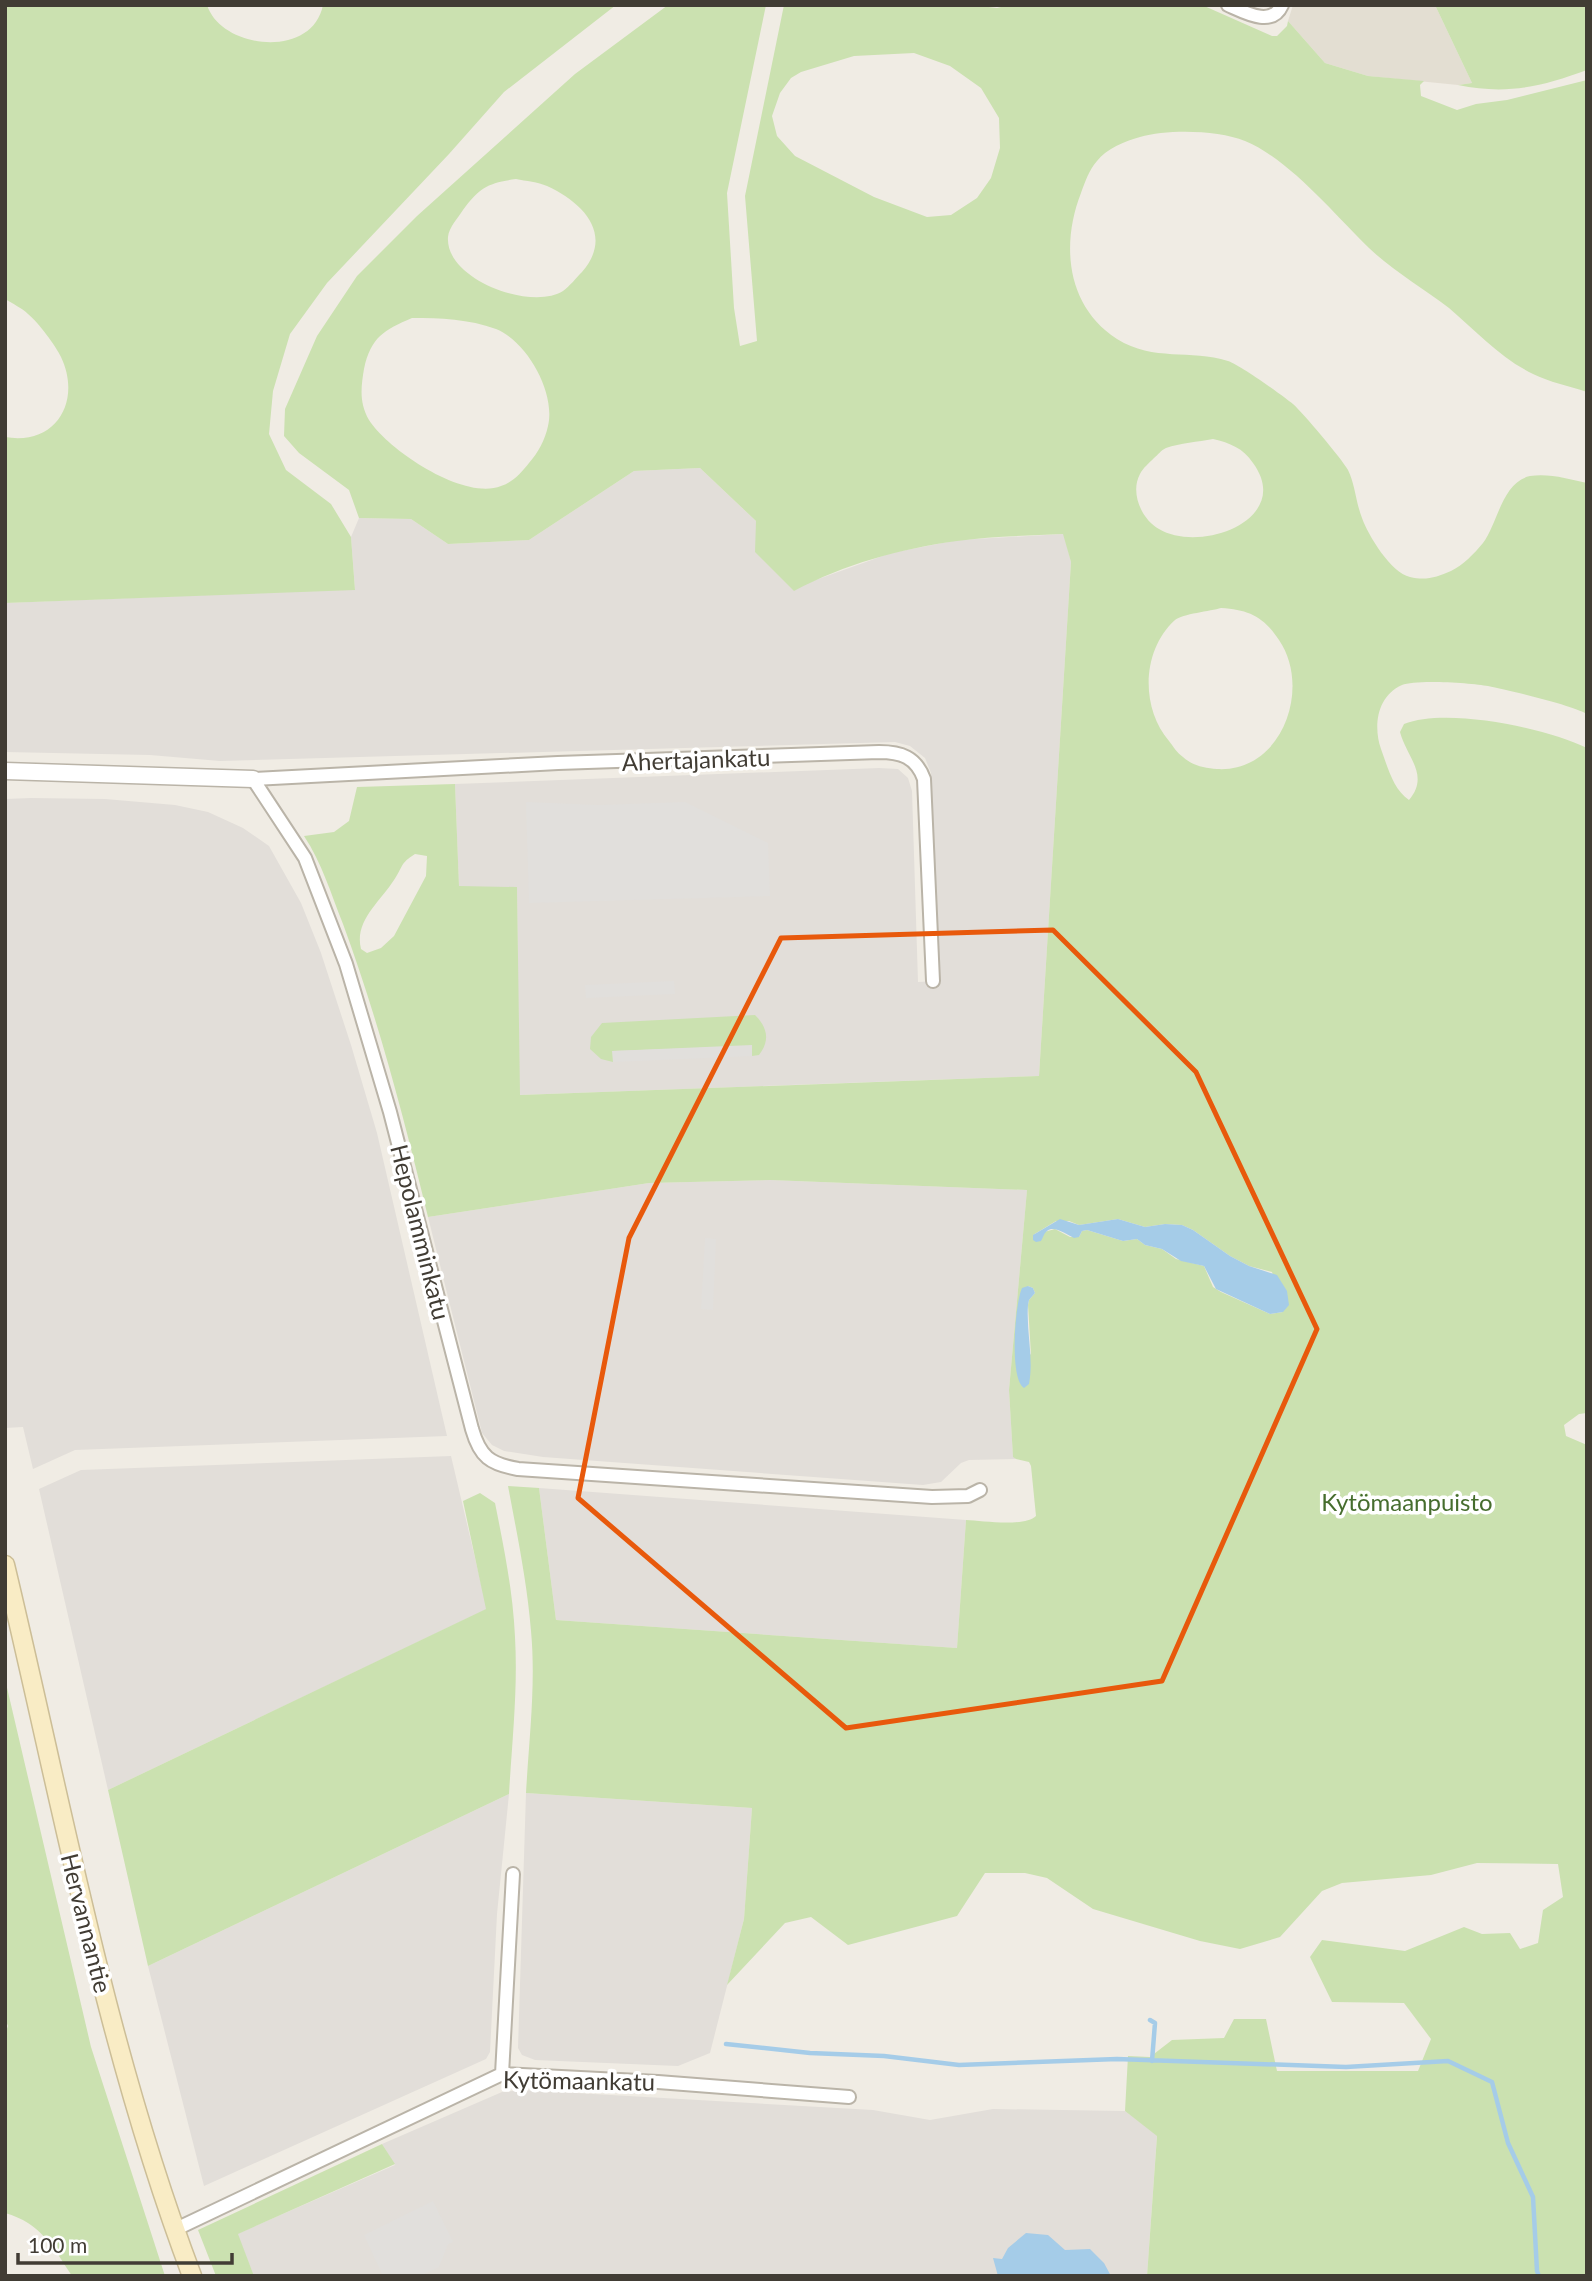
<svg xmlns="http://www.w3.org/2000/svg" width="1592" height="2281" viewBox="0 0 1592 2281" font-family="Lato,sans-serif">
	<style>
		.residential { fill: #e3ded2 }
		.industrial { fill: #e2ded9 }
		.green { fill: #cbe1b0; fill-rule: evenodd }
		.parking { fill: #e1dfdc }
		.water { fill: #a5cce8 }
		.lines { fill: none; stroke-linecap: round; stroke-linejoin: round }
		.stream { stroke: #a5cce8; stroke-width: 4.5 }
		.minor-casing { stroke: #bab4a8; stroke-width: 16 }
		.tertiary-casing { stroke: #bab4a8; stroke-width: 19 }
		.secondary-casing { stroke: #ccbe97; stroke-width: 21 }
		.minor { stroke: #fff; stroke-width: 12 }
		.tertiary { stroke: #fff; stroke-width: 16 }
		.secondary { stroke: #f9ecc5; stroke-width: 18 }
		.marked { fill: none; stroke: #e8590c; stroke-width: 5; stroke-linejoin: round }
		.labels { text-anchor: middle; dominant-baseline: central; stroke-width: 7; stroke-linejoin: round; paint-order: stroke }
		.street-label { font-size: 24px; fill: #413c34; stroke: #fff }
		.park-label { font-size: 24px; fill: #466d2e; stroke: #fff }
	</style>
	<rect width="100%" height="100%" fill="#f0ece4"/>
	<path class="residential" d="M 1293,5 L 1435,5 L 1472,83 L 1458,85 L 1368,76 L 1325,63 L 1288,21 Z"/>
	<path class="industrial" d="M 700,468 L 756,521 L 810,582 L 891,553 L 958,540 L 1064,534 L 1071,562 L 1039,1076 L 519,1095 L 517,887 L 459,887 L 455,784 L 879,768 L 898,769 L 908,778 L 912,791 L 918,982 L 936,981 L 931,773 L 925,758 L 910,746 L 895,742 L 220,761 L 150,755 L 5,752 L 5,603 L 355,589 L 351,537 L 359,518 L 411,519 L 448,544 L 529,540 L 634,471 Z
		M 31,798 L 105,799 L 175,805 L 208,812 L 243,828 L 269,846 L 301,903 L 321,953 L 351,1045 L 377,1133 L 447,1436 L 75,1450 L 33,1469 L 23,1427 L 5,1428 L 5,799 Z
		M 770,1180 L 1027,1190 L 1009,1390 L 1013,1456 L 1016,1459 L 969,1460 L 961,1463 L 941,1482 L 923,1485 L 543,1457 L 504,1451 L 492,1445 L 482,1433 L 428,1217 L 649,1183 Z
		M 451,1456 L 487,1609 L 108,1790 L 39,1489 L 81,1470 Z
		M 539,1488 L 966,1520 L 957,1648 L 556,1620 Z
		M 526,1793 L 752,1808 L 744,1919 L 710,2053 L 678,2066 L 535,2060 L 522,2055 L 518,2048 Z
		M 509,1794 L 497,1914 L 490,2052 L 486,2059 L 204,2186 L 148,1966 Z
		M 523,2090 L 873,2110 L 930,2120 L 993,2109 L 1125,2111 L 1157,2135 L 1147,2276 L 254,2276 L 237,2234 L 395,2165 L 382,2144 L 502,2092 Z"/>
	<path class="green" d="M 5,5 L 207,5 C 221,49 312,60 323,5 L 616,5 L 504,92 L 449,154 L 327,283 L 290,334 L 273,391 L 269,434 L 286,470 L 331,504 L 351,537 L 355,590 L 5,603 L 5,437 C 56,446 82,401 61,357 C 56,346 38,322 28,314 C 22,308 13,304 5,299 Z
		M 668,5 L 766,5 L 727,193 L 734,308 L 740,346 L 757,341 L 745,196 L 784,5 L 972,5 L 997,8 L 1009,5 L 1202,5 L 1272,36 L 1277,36 L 1287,26 L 1288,21 L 1325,63 L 1368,76 L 1424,81 L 1420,85 L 1421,96 L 1457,110 L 1476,104 L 1507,100 L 1587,80 L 1587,392 C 1569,386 1549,382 1533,374 C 1500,358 1476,331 1449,308 C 1423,288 1393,271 1369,248 C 1335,215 1289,159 1245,141 C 1218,130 1168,129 1140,137 C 1125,141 1106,149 1097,161 C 1089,170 1085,182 1081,193 C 1061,244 1066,306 1117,339 C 1154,362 1190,349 1228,361 C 1240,365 1282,395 1293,404 C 1303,413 1342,459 1348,470 C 1355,484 1356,503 1362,518 C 1368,535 1391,573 1410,577 C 1426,581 1437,577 1451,571 C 1463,565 1474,554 1483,543 C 1498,523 1502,482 1530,476 C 1549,473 1569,479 1587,483 L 1587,714 C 1572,705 1508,690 1488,686 C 1473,683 1415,679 1402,685 C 1377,696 1373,726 1381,749 C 1388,768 1393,789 1409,800 C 1430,775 1407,758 1400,732 L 1404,724 C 1447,707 1545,728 1587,748 L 1587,1413 L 1579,1414 L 1564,1425 L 1566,1436 L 1587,1445 L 1587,2276 L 1147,2276 L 1157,2136 L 1125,2111 L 1128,2056 L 1150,2057 L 1172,2040 L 1224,2038 L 1234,2019 L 1266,2019 L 1277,2071 L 1418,2071 L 1431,2039 L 1404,2003 L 1332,2002 L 1310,1957 L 1322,1940 L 1405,1951 L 1464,1927 L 1482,1934 L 1510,1933 L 1520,1949 L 1538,1943 L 1543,1910 L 1563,1897 L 1558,1864 L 1477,1863 L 1431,1875 L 1342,1883 L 1322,1891 L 1280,1937 L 1240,1949 L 1200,1941 L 1093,1909 L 1047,1878 L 1025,1873 L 985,1873 L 957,1916 L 848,1945 L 811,1917 L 785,1923 L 727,1985 L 744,1919 L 752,1808 L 526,1793 C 529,1740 536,1684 531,1631 C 527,1582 517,1534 508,1486 L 539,1488 L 556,1620 L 957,1648 L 966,1520 C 983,1521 1025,1527 1036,1516 L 1031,1466 L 1029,1462 L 1016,1459 L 1013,1457 L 1009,1390 L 1027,1190 L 770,1180 L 649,1183 L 428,1217 C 404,1118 378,1019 343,924 C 331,894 322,863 304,836 L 334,832 L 349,821 L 357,787 L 455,784 L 459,886 L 517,887 L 520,1095 L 1039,1076 L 1071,562 L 1063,534 C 1028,536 992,536 957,541 C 899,549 845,564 794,591 L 755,552 L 756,521 L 700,468 L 634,471 L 529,540 L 448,544 L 411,519 L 359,518 L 349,490 L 299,453 L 284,436 L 285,409 L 317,336 L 357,276 L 417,216 L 575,74 ZM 914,53 L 950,66 L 981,88 L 999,118 L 1000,148 L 991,178 L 977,198 L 951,215 L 927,217 L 874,197 L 795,156 L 777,136 L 772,116 L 780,93 L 791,78 L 801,72 L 854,56 ZM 516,179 C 526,181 538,182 547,186 C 584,203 614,235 582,272 C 576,278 570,286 563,291 C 532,311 445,280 448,237 C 449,227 458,218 463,210 C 480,187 488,183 516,179 ZM 412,318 C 440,318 469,319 496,329 C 527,341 556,393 548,426 C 545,440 538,453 529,463 C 521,473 513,482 501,486 C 464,501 388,450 369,420 C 359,403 361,387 364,369 C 371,337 384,330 412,318 ZM 1213,439 C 1230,443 1243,448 1253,463 C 1294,519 1201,554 1159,529 C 1141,519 1130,492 1140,474 C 1143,468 1149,463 1154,458 C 1158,455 1161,450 1166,448 C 1180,443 1198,442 1213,439 ZM 1221,608 C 1249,610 1263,616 1279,640 C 1312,688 1282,773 1217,769 C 1205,768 1193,766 1183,757 C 1177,753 1173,746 1169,741 C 1140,707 1142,650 1175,620 C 1182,614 1211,611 1221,608 ZM 415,854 L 427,856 L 426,876 L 394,936 L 381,948 L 367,953 L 361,949 C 354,921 380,902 394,880 C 403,867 400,863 415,854 ZM 1118,1219 L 1145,1227 L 1165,1224 L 1182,1225 L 1193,1230 L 1230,1256 L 1249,1266 L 1272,1272 L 1283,1312 L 1270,1314 L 1221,1292 L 1213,1287 L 1204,1266 L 1176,1259 L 1162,1249 L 1145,1245 L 1137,1239 L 1123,1241 L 1087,1230 L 1082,1231 L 1079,1237 L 1070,1237 L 1055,1229 L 1033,1235 L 1056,1221 L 1069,1221 L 1079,1225 ZM 1028,1286 L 1033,1288 L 1035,1293 L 1029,1300 L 1028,1305 L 1031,1355 L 1016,1330 Z
		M 1435,5 L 1587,5 L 1587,70 C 1541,87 1506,95 1458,85 L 1472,83 Z
		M 755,1015 C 768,1028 770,1041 759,1055 L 752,1056 L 752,1046 L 613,1051 L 613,1062 L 601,1059 L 590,1049 L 591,1037 L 602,1023 Z
		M 480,1493 L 495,1503 C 504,1548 513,1592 515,1637 C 518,1689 512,1742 509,1794 L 148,1966 L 108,1790 L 486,1609 L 463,1501 Z
		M 5,1679 L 91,2047 L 165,2276 L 72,2276 C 53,2247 41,2223 5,2213 L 5,2034 L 8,2026 L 5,2019 Z
		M 382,2144 L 395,2164 L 238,2234 L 254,2276 L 216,2276 L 198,2230 Z"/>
	<path class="parking" d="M 526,802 L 599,805 L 685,802 L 768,843 L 770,896 L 529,903 Z
		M 674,981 L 675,994 L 586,998 L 585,985 Z
		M 752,1045 L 752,1056 L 613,1062 L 612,1051 Z
		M 705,1238 L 716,1239 L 713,1310 L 701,1309 Z
		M 433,2201 L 453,2242 L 448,2244 L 439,2267 L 420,2276 L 383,2276 L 364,2235 Z"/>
	<path class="water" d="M 1060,1219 L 1079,1225 L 1118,1219 L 1145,1227 L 1165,1224 L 1182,1225 L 1193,1230 L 1230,1256 L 1249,1266 L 1277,1275 L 1287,1291 L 1289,1305 L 1283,1312 L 1270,1314 L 1216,1289 L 1204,1266 L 1181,1261 L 1162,1249 L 1145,1245 L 1137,1239 L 1123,1241 L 1087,1230 L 1082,1231 L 1079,1237 L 1074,1238 C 1067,1235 1054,1225 1047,1231 C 1044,1233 1043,1238 1041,1241 L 1036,1242 L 1033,1240 L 1033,1235 Z
		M 1028,1286 L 1033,1288 L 1035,1293 L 1029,1300 L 1028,1305 C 1026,1332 1034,1358 1029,1384 L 1024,1388 C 1009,1379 1015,1303 1022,1288 Z
		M 1026,2233 L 1048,2235 L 1065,2250 L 1090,2249 L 1104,2263 L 1111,2276 L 998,2276 L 993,2258 L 1002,2259 L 1008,2248 Z"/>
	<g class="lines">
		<path class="stream" d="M 1150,2020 L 1155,2023 L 1152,2061
			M 726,2044 L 810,2053 L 884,2056 L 959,2065 L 1117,2059 L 1346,2067 L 1448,2061 L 1492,2082 L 1508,2143 L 1533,2197 L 1537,2271 L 1539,2276"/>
		<defs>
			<path id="minor" d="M 1228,5 C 1244,12 1272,28 1282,5
				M 253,779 L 305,858 L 346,964 L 390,1112 L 472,1429 C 480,1457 490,1464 518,1469 L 932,1497 L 968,1496 L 980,1490
				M 253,779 L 558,763 L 879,752 C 901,752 916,757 924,779 L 933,981
				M 502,2074 L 513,1874
				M 174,2230 L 502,2074 L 658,2082 L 849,2097"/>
			<path id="tertiary" d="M 5,771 L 253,779"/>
			<path id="secondary" d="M 5,1565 C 62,1803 105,2046 192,2276"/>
		</defs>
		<use href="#minor" class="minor-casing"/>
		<use href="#tertiary" class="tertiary-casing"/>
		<use href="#secondary" class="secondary-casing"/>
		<use href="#minor" class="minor"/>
		<use href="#tertiary" class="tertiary"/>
		<use href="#secondary" class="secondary"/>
	</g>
	<path class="marked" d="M 1053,930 L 1196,1072 L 1317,1329 L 1162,1681 L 846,1728 L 578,1498 L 629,1238 L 781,938 Z"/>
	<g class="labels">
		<g class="street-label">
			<text transform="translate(696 759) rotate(-2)">Ahertajankatu</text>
			<text transform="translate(421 1232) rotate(76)">Hepolamminkatu</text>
			<text transform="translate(87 1923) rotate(76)">Hervannantie</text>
			<text transform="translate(579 2080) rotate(1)">Kytömaankatu</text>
		</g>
		<g class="park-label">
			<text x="1407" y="1501">Kytömaanpuisto</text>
		</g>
	</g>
	<rect width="1592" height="2281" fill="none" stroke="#413c34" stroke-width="14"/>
	<path d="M18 2253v10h214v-10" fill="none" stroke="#413c34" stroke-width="3.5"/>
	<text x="28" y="2253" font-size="21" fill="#413c34" stroke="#ffffff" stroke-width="5" paint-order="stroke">100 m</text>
</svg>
